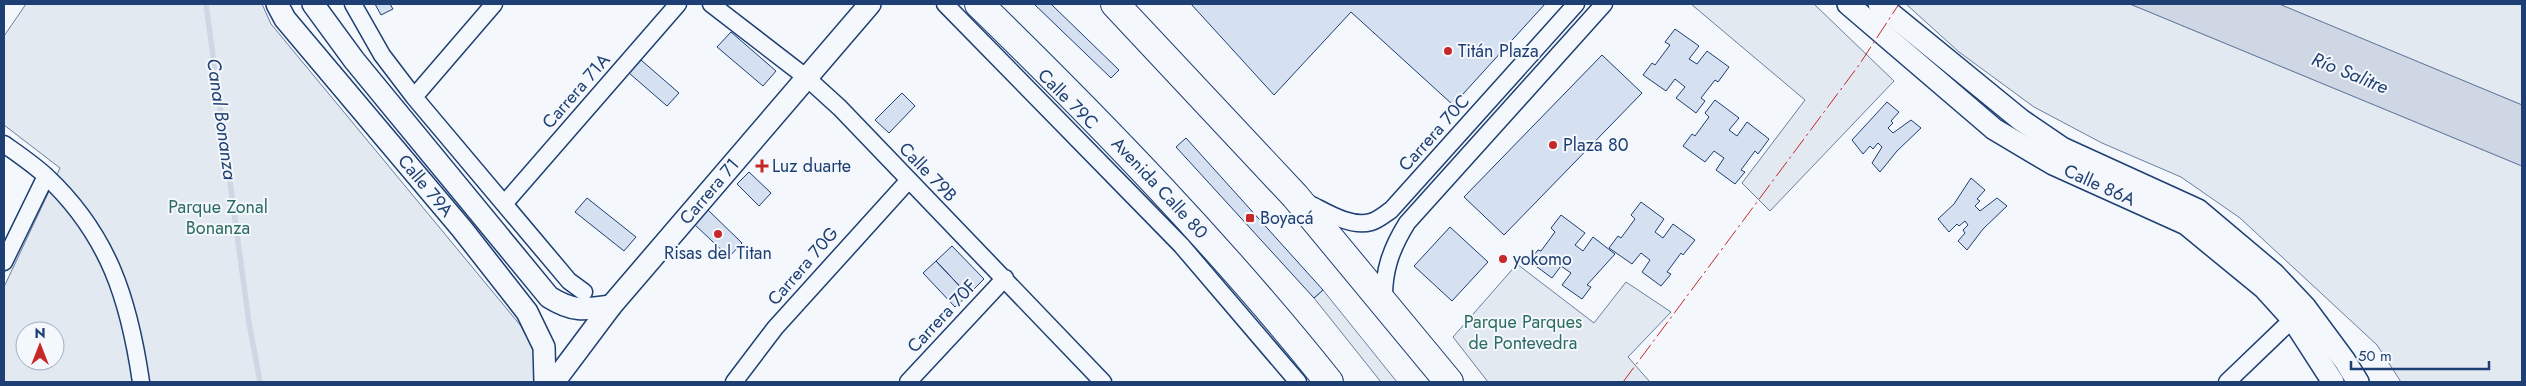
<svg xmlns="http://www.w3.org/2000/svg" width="2526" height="386" viewBox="0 0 2526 386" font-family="Jost,sans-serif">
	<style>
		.green { fill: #e3e9f0; stroke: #687fa3; fill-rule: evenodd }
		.water { fill: #cfd7e4; stroke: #687fa3 }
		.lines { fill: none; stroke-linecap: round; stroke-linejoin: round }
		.stream { stroke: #cfd7e4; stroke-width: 5.5 }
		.building { fill: #d5e0f0; stroke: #1d3f73 }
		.minor-casing { stroke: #1d3f73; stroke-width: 19 }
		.tertiary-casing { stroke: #1d3f73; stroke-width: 24 }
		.trunk-casing { stroke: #1d3f73; stroke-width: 30 }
		.minor { stroke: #f4f7fb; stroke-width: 16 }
		.tertiary { stroke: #f4f7fb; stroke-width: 21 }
		.trunk { stroke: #f4f7fb; stroke-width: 28 }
		.power { stroke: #c62828; stroke-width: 1; stroke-dasharray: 18 4 2.5 4; stroke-linecap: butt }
		.poi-dot { fill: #c62828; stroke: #f4f7fb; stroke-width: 2 }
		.labels { text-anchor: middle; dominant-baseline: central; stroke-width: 4; stroke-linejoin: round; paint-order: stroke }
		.poi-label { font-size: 18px; fill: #1d3f73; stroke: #f4f7fb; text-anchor: start }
		.street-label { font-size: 18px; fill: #1d3f73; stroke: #f4f7fb }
		.park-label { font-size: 18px; fill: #2c6c60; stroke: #f4f7fb }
		.water-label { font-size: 19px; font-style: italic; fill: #1d3f73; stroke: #f4f7fb }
	</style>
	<rect width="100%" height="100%" fill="#f4f7fb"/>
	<path class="green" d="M 26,4 L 262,4 L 271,24 L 521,326 L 538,358 L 537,382 L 4,382 L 4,287 L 60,168 L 4,125 L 4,36 ZM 25,331 L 55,331 L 55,361 L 25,361 Z
		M 1691,4 L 1814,4 L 1894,81 L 1770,211 L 1742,183 L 1805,100 Z
		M 1906,4 L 2130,4 L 2522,166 L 2522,382 L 2401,382 L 2377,345 L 2240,218 L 2181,177 L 2102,143 L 2034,107 L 1959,52 Z
		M 2279,4 L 2522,4 L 2522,105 L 2310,17 Z
		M 1517,264 L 1594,323 L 1626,282 L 1671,312 L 1628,357 L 1650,382 L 1488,382 L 1453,337 Z
		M 1323,290 L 1397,382 L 1381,382 L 1314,298 Z"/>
	<path class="water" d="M 2130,4 L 2279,4 L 2522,105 L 2522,166 Z"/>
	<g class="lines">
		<path class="stream" d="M 206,4 L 249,323 L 260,382"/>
	</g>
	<path class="building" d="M 375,4 L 390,4 L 393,9 L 381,15 Z
		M 1034,4 L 1051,4 L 1119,70 L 1111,78 Z
		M 1191,4 L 1545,4 L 1453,105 L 1351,12 L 1274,95 Z
		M 1675,29 L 1699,46 L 1689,59 L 1697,64 L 1707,51 L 1729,67 L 1718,82 L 1715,80 L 1701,98 L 1705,101 L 1696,113 L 1676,98 L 1685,87 L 1675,79 L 1666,91 L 1643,75 L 1652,63 L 1655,65 L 1670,45 L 1665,42 Z
		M 731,32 L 776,71 L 763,86 L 717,47 Z
		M 1602,55 L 1642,93 L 1504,235 L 1464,197 Z
		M 641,60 L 679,93 L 667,106 L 629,73 Z
		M 902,93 L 915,106 L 889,133 L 875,120 Z
		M 1715,100 L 1739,118 L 1729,130 L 1737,136 L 1747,122 L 1769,139 L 1758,154 L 1755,151 L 1741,170 L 1745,172 L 1735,184 L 1716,170 L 1724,158 L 1714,151 L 1705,162 L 1683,146 L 1692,134 L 1695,136 L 1709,117 L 1705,113 Z
		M 1887,102 L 1899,112 L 1891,121 L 1893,123 L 1888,128 L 1893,133 L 1911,120 L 1921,128 L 1897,151 L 1880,172 L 1872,163 L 1882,147 L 1878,143 L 1873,149 L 1870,146 L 1863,154 L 1852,140 Z
		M 1186,138 L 1323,290 L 1314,298 L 1176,147 Z
		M 749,172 L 771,193 L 759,206 L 737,184 Z
		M 1971,178 L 1985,190 L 1977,199 L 1980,201 L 1975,206 L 1980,211 L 1997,198 L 2007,206 L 1983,229 L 1967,250 L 1958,241 L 1965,233 L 1963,230 L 1968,225 L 1965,221 L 1959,226 L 1957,224 L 1949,232 L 1938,219 L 1954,204 Z
		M 587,198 L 636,237 L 624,251 L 575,212 Z
		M 1641,202 L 1664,219 L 1655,232 L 1663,238 L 1673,224 L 1695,240 L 1683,255 L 1681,253 L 1667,272 L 1671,274 L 1661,286 L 1642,272 L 1650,260 L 1641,253 L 1632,264 L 1609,248 L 1618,236 L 1621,238 L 1635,219 L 1631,215 Z
		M 708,210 L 742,243 L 729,257 L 694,224 Z
		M 1561,215 L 1585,233 L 1575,245 L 1583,251 L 1593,237 L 1615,254 L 1587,285 L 1591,287 L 1582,299 L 1562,285 L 1571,273 L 1561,266 L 1552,278 L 1529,261 L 1538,250 L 1541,251 L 1555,232 L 1551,228 Z
		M 1450,227 L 1488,262 L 1452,301 L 1414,266 Z
		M 952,246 L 984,279 L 968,295 L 936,261 Z
		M 936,261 L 968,295 L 955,307 L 923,273 Z"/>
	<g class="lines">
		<defs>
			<path id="minor" d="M 353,4 L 382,55 L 414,97 L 569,281 L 584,292
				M 711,4 L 807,78 L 840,108 L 1103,382
				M 945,4 L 1181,245 L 1298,382
				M 414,97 L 494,4
				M 4,144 C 18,154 33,164 46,176 C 109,235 129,300 141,382
				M 1308,203 C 1325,211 1350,228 1371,222 C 1378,220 1385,214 1391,210 L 1576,4
				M 504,204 L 678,4
				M 4,262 L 46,176
				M 1384,302 C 1383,271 1391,249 1407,223 L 1604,4
				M 734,382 L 775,328 L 908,181
				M 908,382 L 1005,278
				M 2227,382 L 2301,311"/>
			<g id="tertiary">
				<path id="s1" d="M 277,4 L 285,19 L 462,229 L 527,312 L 544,347 L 545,382"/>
				<path d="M 313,4 L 354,60 L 549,297 C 573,312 584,310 611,306"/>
				<path id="s2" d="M 1848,4 L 1994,129 L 2053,164 L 2186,224 L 2264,288 L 2293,320 L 2333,382"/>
				<path d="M 1879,4 L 2021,120 L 2062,148 L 2198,210 L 2274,274 L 2305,307 L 2345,361 L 2358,382"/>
				<path id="s3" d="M 554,382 L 611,306 L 870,4"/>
			</g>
			<g id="trunk">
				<path id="s4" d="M 979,4 C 1102,124 1222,248 1329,382"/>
				<path d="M 1115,4 L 1295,196 L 1449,382"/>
			</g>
		</defs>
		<use href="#minor" class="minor-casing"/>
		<use href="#tertiary" class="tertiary-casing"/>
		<use href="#trunk" class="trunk-casing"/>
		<use href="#minor" class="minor"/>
		<use href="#tertiary" class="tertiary"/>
		<use href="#trunk" class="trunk"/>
		<path class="power" d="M 1623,382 L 1859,65 L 1899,4"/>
	</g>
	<g class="poi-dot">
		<circle cx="1448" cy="51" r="5"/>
		<circle cx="1553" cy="145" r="5"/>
		<path d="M759.5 158.5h5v5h5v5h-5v5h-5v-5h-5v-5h5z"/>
		<rect x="1245" y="213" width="10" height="10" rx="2.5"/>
		<circle cx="718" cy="234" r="5"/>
		<circle cx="1503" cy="259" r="5"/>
	</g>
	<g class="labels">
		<g class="poi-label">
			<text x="1458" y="51">Titán Plaza</text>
			<text x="1563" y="145">Plaza 80</text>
			<text x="772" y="166">Luz duarte</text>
			<text x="1260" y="218">Boyacá</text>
			<text x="718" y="253" text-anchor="middle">Risas del Titan</text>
			<text x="1513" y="259">yokomo</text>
		</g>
		<g class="street-label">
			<text transform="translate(576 91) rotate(-49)">Carrera 71A</text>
			<text transform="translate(1068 99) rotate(45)">Calle 79C</text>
			<text transform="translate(1434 133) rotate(-48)">Carrera 70C</text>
			<text transform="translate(928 172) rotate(46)">Calle 79B</text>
			<text stroke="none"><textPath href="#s2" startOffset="312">Calle 86A</textPath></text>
			<text stroke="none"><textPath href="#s1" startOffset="235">Calle 79A</textPath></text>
			<text stroke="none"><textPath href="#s4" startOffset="258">Avenida Calle 80</textPath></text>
			<text stroke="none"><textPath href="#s3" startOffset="246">Carrera 71</textPath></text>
			<text transform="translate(803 266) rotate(-49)">Carrera 70G</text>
			<text transform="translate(942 316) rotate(-47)">Carrera 70F</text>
		</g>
		<g class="park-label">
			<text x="218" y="207">Parque Zonal<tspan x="218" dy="21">Bonanza</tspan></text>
			<text x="1523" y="322">Parque Parques<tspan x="1523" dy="21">de Pontevedra</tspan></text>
		</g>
		<g class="water-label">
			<text transform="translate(2350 73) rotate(22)">Río Salitre</text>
			<text transform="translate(222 119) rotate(82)">Canal Bonanza</text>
		</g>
	</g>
	<rect width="2526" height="386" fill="none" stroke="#1d3f73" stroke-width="10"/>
	<g transform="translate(40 346)"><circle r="24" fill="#f4f7fb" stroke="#9eadc5"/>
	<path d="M0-4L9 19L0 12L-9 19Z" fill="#c62828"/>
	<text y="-8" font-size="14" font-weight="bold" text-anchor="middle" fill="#1d3f73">N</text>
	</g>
	<path d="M2351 361v8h138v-8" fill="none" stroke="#1d3f73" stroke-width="2.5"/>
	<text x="2358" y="361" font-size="15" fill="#1d3f73" stroke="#f4f7fb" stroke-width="4" paint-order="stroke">50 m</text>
</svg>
